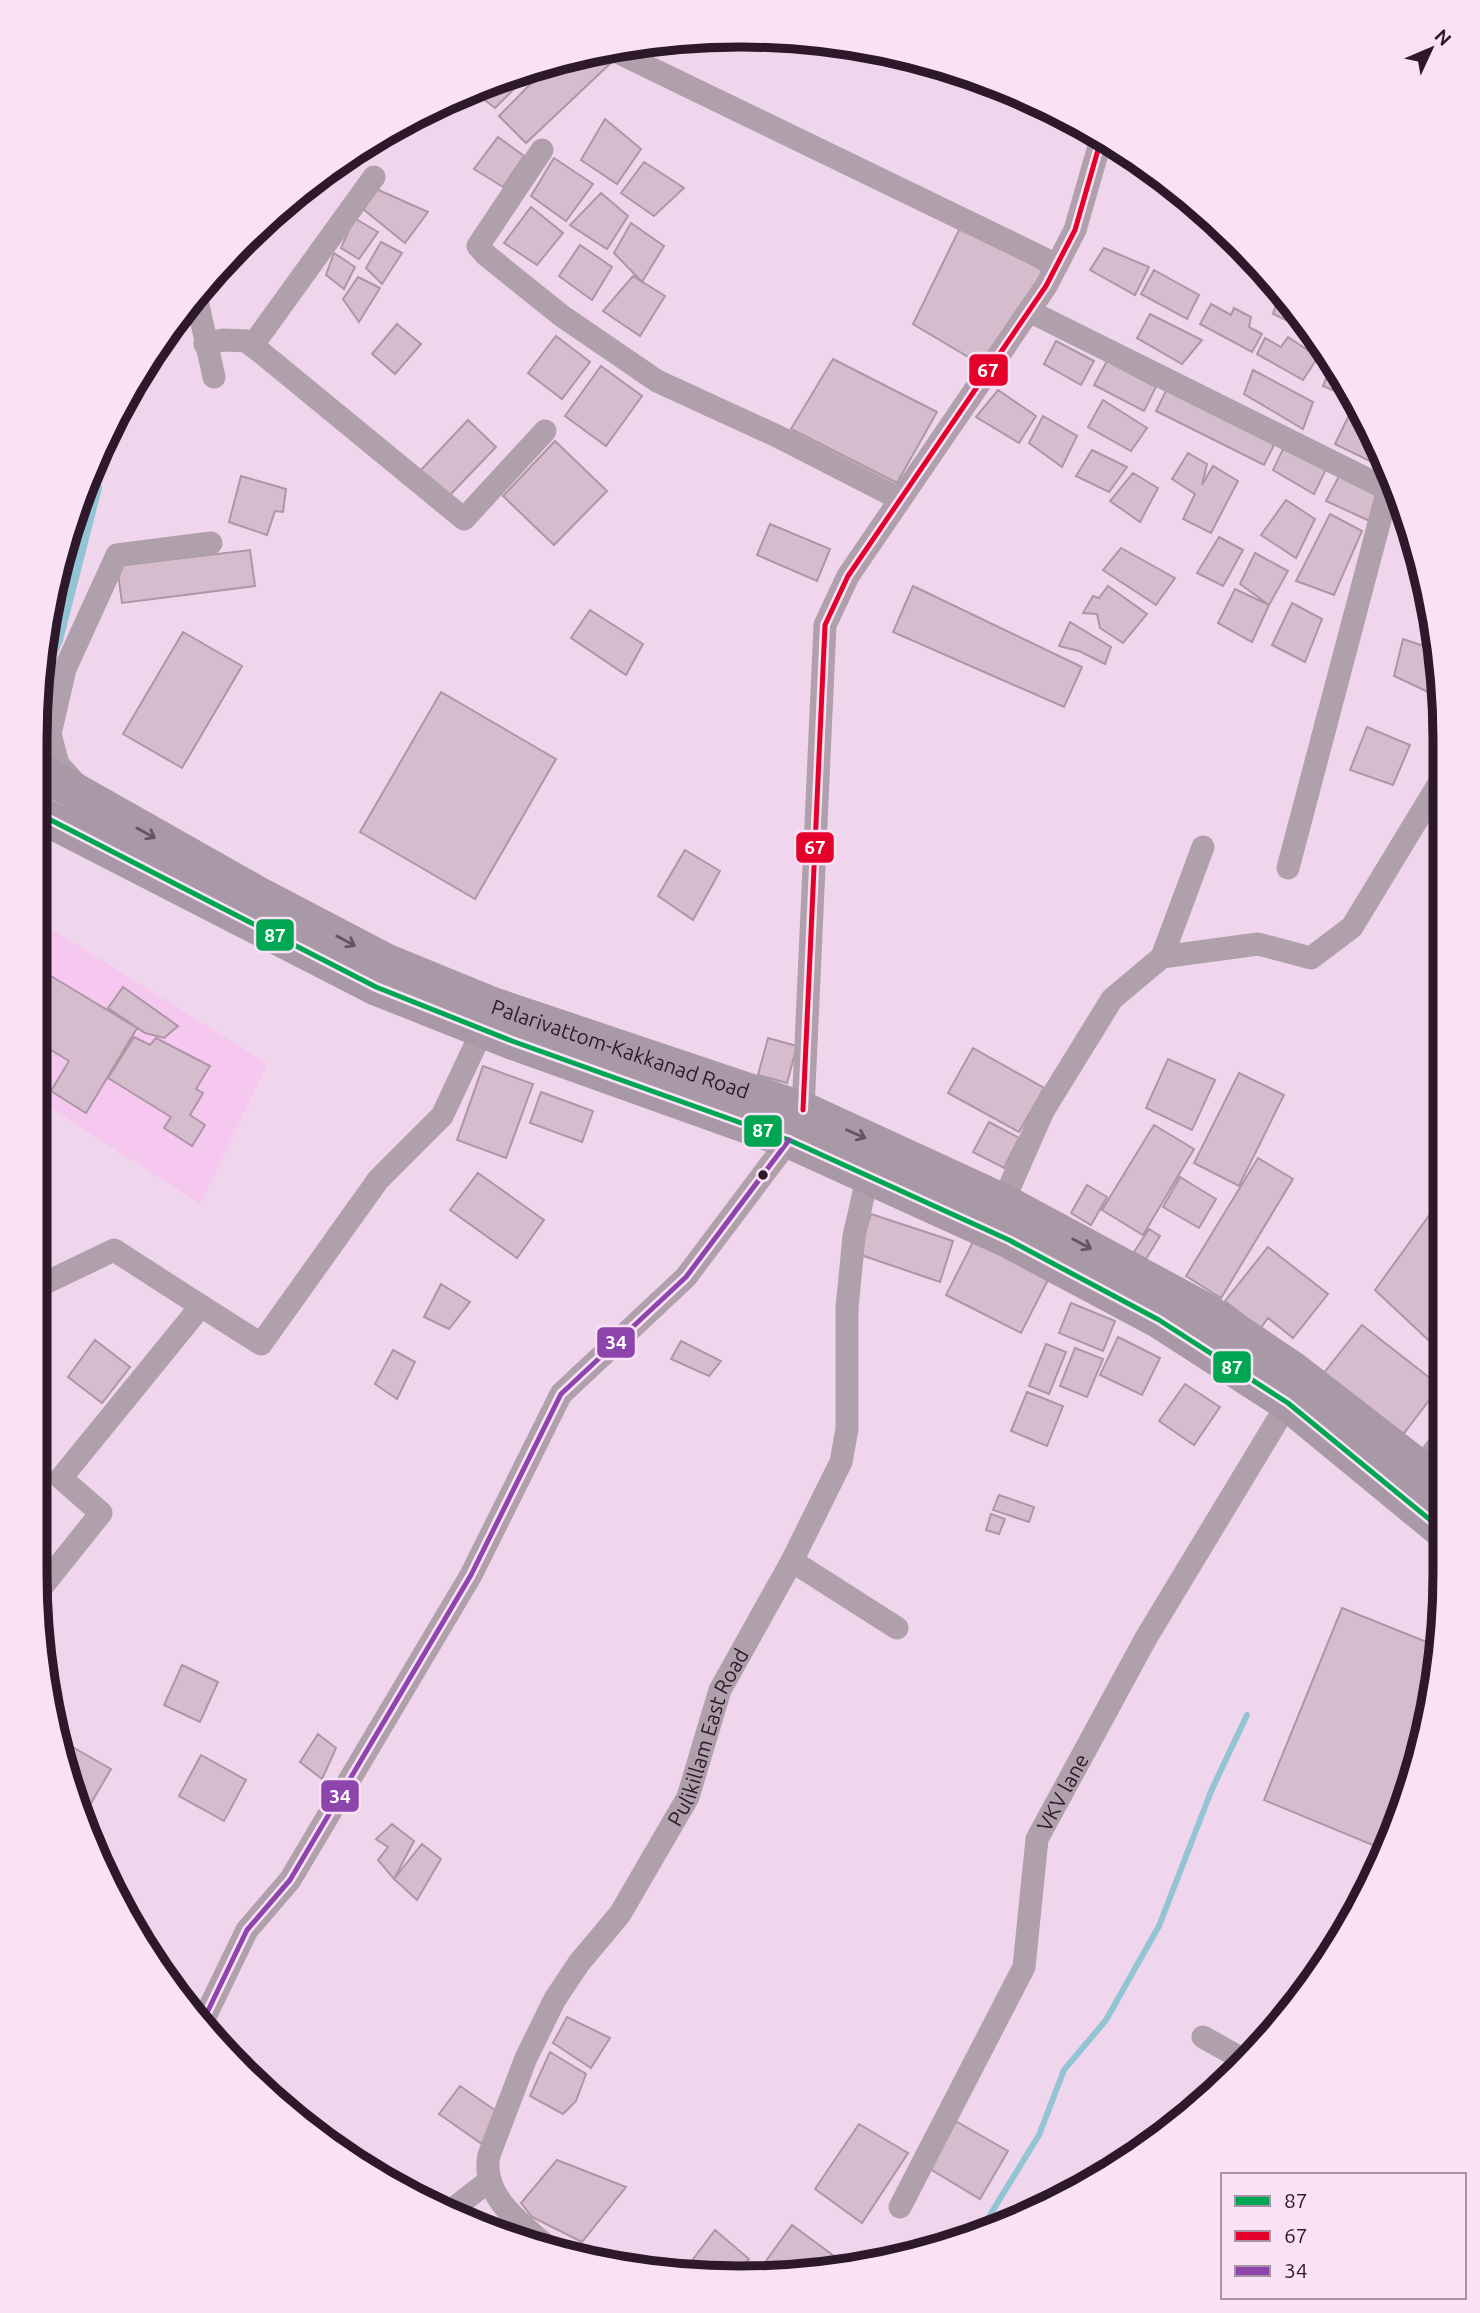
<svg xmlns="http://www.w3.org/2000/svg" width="1480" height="2313" viewBox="0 0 1480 2313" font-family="Ubuntu,sans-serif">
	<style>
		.built { fill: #f6c8f0 }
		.water { fill: #93c4d5 }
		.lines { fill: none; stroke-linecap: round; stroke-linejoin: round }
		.stream { stroke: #93c4d5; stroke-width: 6 }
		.building { fill: #d6bdcd; stroke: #ad96a5; stroke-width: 2 }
		.minor { stroke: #afa0ab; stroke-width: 23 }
		.primary { stroke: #a999a6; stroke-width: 37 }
		.bus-1-casing { stroke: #f9e2f6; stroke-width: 10 }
		.bus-2-casing { stroke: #f9e2f6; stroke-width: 10 }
		.bus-3-casing { stroke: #f9e2f6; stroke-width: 10 }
		.bus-1 { stroke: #00a651; stroke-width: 5 }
		.bus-2 { stroke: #e4002b; stroke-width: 5 }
		.bus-3 { stroke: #8e44ad; stroke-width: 5 }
		.oneway { stroke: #655362 }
		.bus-dot { fill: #2d192b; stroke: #f9e2f6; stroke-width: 2.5 }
		.labels { text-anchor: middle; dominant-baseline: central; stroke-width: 6; stroke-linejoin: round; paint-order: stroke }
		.street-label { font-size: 21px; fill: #2d192b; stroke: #f9e2f6 }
		.rim { fill: none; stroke: #2d192b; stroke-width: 9 }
		.line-badge { stroke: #f9e2f6; stroke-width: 2.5 }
		.badge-label { font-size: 19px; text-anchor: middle; font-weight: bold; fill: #fff }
	</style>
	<rect width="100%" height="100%" fill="#f0d6ec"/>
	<path class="built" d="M 42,923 L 268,1064 L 200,1204 L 41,1102 Z"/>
	<path class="water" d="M 97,458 L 102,488 L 63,641 L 41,690 C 41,605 67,535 97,458 Z"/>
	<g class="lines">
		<path class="stream" d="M 979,2233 L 1039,2135 L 1064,2070 L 1106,2020 L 1159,1926 L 1212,1789 L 1247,1715"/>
	</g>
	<path class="building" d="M 598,52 L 613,61 L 526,143 L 499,116 L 553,61 Z
		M 504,79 L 516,87 L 495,108 L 473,91 Z
		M 605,119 L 641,149 L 617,184 L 581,160 Z
		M 498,137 L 524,156 L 503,187 L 474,169 Z
		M 554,158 L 593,184 L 566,221 L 531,196 Z
		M 644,162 L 684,188 L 654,216 L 621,193 Z
		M 374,188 L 428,212 L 405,243 L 363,209 Z
		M 601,193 L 628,216 L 607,249 L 570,225 Z
		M 531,207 L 563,233 L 537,265 L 504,243 Z
		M 354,218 L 378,232 L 359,259 L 341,248 Z
		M 631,223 L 664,246 L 642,282 L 614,253 Z
		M 960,228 L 1014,254 L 1046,273 L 985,367 L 913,324 Z
		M 381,242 L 402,253 L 382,284 L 366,268 Z
		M 580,245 L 612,267 L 592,300 L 559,276 Z
		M 1104,248 L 1149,267 L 1135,295 L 1090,270 Z
		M 334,253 L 355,267 L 344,289 L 326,275 Z
		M 1154,270 L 1199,295 L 1187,319 L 1141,294 Z
		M 633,276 L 665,296 L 640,336 L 603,311 Z
		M 358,277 L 380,288 L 359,322 L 343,299 Z
		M 1280,291 L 1300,311 L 1313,333 L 1273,314 Z
		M 1211,304 L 1231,315 L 1234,308 L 1251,317 L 1249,327 L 1262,334 L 1252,352 L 1200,324 Z
		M 1150,314 L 1202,340 L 1182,364 L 1137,338 Z
		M 397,324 L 421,344 L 395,374 L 372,354 Z
		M 556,336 L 590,362 L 562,399 L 528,373 Z
		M 1288,337 L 1318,357 L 1303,380 L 1257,354 L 1265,338 L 1281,347 Z
		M 1056,341 L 1094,361 L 1081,385 L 1044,364 Z
		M 833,359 L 937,412 L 897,483 L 791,429 Z
		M 1107,361 L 1156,387 L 1144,411 L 1094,385 Z
		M 1332,364 L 1354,399 L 1323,386 Z
		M 601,366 L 642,396 L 606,446 L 565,416 Z
		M 1253,370 L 1313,402 L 1303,429 L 1244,394 Z
		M 1168,387 L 1276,441 L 1264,465 L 1156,411 Z
		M 998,390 L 1036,416 L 1019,443 L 976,417 Z
		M 1103,400 L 1147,428 L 1131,451 L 1088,427 Z
		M 1043,416 L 1077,436 L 1062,467 L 1029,443 Z
		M 1348,417 L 1373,429 L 1386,464 L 1384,468 L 1335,444 Z
		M 468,420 L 496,447 L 448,497 L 420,471 Z
		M 555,441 L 607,491 L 554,545 L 503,496 Z
		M 1283,449 L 1327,467 L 1314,494 L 1273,470 Z
		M 1092,450 L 1127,467 L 1109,492 L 1076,476 Z
		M 1188,453 L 1207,464 L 1202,485 L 1213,466 L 1238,481 L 1211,533 L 1183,519 L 1195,494 L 1172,479 Z
		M 1133,473 L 1158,488 L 1140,522 L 1110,501 Z
		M 241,476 L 286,489 L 283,512 L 275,511 L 267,535 L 229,522 Z
		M 1339,476 L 1380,495 L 1372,522 L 1326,501 Z
		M 1286,500 L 1315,519 L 1296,558 L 1261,535 Z
		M 1330,514 L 1362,531 L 1334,595 L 1296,581 Z
		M 770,524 L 830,549 L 817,581 L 757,555 Z
		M 1219,537 L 1243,550 L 1223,586 L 1197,573 Z
		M 1121,548 L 1175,578 L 1156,605 L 1103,570 Z
		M 250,550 L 255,586 L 122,603 L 117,566 Z
		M 1255,553 L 1288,571 L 1269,605 L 1240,584 Z
		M 913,586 L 1082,667 L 1064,707 L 893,632 Z
		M 1108,586 L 1147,614 L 1123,643 L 1100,628 L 1097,614 L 1083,613 L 1093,596 L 1099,598 Z
		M 1235,589 L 1269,605 L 1252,642 L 1218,623 Z
		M 1292,603 L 1322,619 L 1305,662 L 1272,645 Z
		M 590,610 L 643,644 L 626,675 L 571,638 Z
		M 1070,622 L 1111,647 L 1105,664 L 1079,651 L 1059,646 Z
		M 183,632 L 242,666 L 182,768 L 123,734 Z
		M 1403,639 L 1436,650 L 1443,699 L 1394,676 Z
		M 441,692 L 556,759 L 475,899 L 360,832 Z
		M 1367,727 L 1410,745 L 1393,785 L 1350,770 Z
		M 685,850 L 720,871 L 693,920 L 658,896 Z
		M 41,970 L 137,1028 L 86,1113 L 51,1091 L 69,1061 L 41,1044 Z
		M 123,987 L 178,1026 L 164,1038 L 145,1033 L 108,1008 Z
		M 134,1037 L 150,1045 L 156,1038 L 210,1066 L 196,1089 L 203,1093 L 190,1115 L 205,1125 L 192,1146 L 164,1128 L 171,1117 L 108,1078 Z
		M 768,1038 L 797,1046 L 787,1083 L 758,1075 Z
		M 973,1048 L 1044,1088 L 1019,1132 L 948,1093 Z
		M 1168,1059 L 1215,1080 L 1192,1130 L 1146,1108 Z
		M 483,1066 L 533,1084 L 506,1158 L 457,1140 Z
		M 1239,1073 L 1284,1095 L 1239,1186 L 1194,1163 Z
		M 541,1092 L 593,1111 L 582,1142 L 530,1123 Z
		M 989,1122 L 1019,1138 L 1004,1168 L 973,1152 Z
		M 1154,1125 L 1194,1149 L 1143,1235 L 1102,1210 Z
		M 1258,1158 L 1293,1179 L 1221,1298 L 1186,1276 Z
		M 478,1173 L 544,1220 L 517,1258 L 450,1210 Z
		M 1180,1177 L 1216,1199 L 1199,1228 L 1163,1207 Z
		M 1087,1185 L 1107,1197 L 1091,1225 L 1071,1213 Z
		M 1441,1199 L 1440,1351 L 1375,1290 Z
		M 871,1214 L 953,1241 L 940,1282 L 858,1254 Z
		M 1149,1229 L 1160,1236 L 1146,1259 L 1134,1252 Z
		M 975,1238 L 1050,1276 L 1021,1333 L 946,1295 Z
		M 1268,1247 L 1328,1294 L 1293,1338 L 1268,1318 L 1260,1329 L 1225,1301 Z
		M 441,1284 L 470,1302 L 449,1329 L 424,1317 Z
		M 1071,1303 L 1115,1321 L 1103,1351 L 1059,1333 Z
		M 1362,1325 L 1440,1386 L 1398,1441 L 1319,1379 Z
		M 1118,1337 L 1160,1358 L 1142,1395 L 1100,1375 Z
		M 95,1340 L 130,1367 L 102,1403 L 68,1377 Z
		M 681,1341 L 721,1361 L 709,1376 L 671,1359 Z
		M 1046,1344 L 1066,1352 L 1049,1394 L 1029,1386 Z
		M 1075,1348 L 1103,1359 L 1087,1397 L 1060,1386 Z
		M 393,1350 L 415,1362 L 397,1399 L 375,1384 Z
		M 1185,1384 L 1220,1407 L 1194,1445 L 1159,1421 Z
		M 1027,1392 L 1063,1406 L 1047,1446 L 1011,1431 Z
		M 999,1495 L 1034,1507 L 1029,1522 L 993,1510 Z
		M 991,1514 L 1005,1519 L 999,1534 L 986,1530 Z
		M 1342,1608 L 1439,1647 L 1439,1665 L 1387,1851 L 1264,1800 Z
		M 182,1665 L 218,1682 L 200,1722 L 164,1705 Z
		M 318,1734 L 336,1748 L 322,1779 L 300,1762 Z
		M 69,1745 L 111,1769 L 87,1810 L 72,1799 L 62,1756 Z
		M 201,1755 L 246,1780 L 224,1821 L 179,1796 Z
		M 392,1824 L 414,1841 L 394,1879 L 378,1860 L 388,1847 L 376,1839 Z
		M 422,1844 L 441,1859 L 417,1900 L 394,1879 Z
		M 567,2017 L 610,2038 L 591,2068 L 553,2043 Z
		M 550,2052 L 586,2074 L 576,2101 L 563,2114 L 530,2096 Z
		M 460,2086 L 502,2115 L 482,2144 L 439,2114 Z
		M 298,2111 L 331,2132 L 325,2142 L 294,2117 Z
		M 952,2119 L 1008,2151 L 980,2199 L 925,2166 Z
		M 859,2124 L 908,2153 L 862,2223 L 815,2189 Z
		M 557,2160 L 626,2187 L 582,2242 L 532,2217 L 521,2203 Z
		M 792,2225 L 845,2264 L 755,2276 Z
		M 715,2230 L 749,2259 L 734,2277 L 709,2275 L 691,2262 Z"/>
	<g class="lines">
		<g class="minor">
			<path d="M 613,50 L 1057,265"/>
			<path d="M 542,150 L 478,246 L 486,255 L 562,316 L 657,381 L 779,437 L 900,499"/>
			<path d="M 196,296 L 214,377"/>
			<path d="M 1029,311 L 1387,489"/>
			<path d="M 205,344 L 223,340 L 247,341 L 464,519 L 545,431"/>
			<path d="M 252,346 L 374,177"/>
			<path d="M 75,783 L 58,764 L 50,734 L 65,669 L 117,555 L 211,543"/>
			<path d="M 1288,868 L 1391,478"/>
			<path d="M 1162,957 L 1203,847"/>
			<path d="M 803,1110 L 825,625 L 848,576 L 1046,286 L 1075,230 L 1102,136"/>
			<path d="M 1003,1202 L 1043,1111 L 1112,999 L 1162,957 L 1258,944 L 1311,958 L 1352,927 L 1443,777"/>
			<path d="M 41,1285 L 114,1250 L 201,1306 L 61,1478 L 101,1513 L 41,1588"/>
			<path d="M 201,1306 L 261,1344 L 378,1180 L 442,1116 L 483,1029"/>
			<path d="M 1422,1467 L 1440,1443"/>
			<path d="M 792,1561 L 897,1628"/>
			<path d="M 202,2023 L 247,1930 L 290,1880 L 471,1575 L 561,1394 L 686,1277 L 789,1140"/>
			<path d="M 1203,2037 L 1244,2060"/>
			<path id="s1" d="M 900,2207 L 1024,1967 L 1037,1839 L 1146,1638 L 1288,1403"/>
			<path d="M 449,2212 L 490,2180"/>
			<path id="s2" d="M 553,2251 C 525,2227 480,2197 489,2155 L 526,2058 L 555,1999 L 579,1963 L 620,1914 L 688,1797 L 720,1690 L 792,1561 L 841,1462 L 847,1429 L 847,1308 L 854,1236 L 868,1175"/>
		</g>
		<g class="primary">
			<path id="s3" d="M 41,772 L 260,896 L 384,961 L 494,1006 L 803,1110 L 1003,1202 L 1207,1312 L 1293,1370 L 1440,1484"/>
			<path d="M 41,815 L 376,987 L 512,1041 L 789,1140 L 1009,1240 L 1159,1320 L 1288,1403 L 1440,1528"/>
		</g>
		<defs>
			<path id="bus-1" d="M 41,815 L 376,987 L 512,1041 L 789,1140 L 1009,1240 L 1159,1320 L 1288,1403 L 1440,1528"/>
			<path id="bus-2" d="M 803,1110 L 825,625 L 848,576 L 1046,286 L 1075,230 L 1102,136"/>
			<path id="bus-3" d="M 202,2023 L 247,1930 L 290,1880 L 471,1575 L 561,1394 L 686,1277 L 789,1140"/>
		</defs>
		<use href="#bus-1" class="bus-1-casing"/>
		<use href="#bus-2" class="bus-2-casing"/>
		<use href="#bus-3" class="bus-3-casing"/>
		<use href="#bus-1" class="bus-1"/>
		<use href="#bus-2" class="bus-2"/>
		<use href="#bus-3" class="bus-3"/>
	</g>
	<defs><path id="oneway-shaft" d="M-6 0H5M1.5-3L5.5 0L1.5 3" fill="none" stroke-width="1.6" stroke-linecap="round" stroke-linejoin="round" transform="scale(1.75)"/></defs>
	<g class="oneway">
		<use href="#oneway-shaft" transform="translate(146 833) rotate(29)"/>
		<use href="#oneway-shaft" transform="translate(346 941) rotate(28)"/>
		<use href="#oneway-shaft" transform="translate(856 1134) rotate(24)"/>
		<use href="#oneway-shaft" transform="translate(1082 1244) rotate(28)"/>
	</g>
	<circle class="bus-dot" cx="763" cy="1175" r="6"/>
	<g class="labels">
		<g class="street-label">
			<text stroke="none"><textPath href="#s3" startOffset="644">Palarivattom-Kakkanad Road</textPath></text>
			<text stroke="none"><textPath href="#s2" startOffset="597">Pulikillam East Road</textPath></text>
			<text stroke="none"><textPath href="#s1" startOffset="452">VKV lane</textPath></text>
		</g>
	</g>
	<path d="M0 0H1480V2313H0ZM740 47H740A693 693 0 0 1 1433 740V1573A693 693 0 0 1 740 2266H740A693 693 0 0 1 47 1573V740A693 693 0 0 1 740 47Z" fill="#f9e2f6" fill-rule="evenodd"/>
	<path class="rim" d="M740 47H740A693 693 0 0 1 1433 740V1573A693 693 0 0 1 740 2266H740A693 693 0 0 1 47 1573V740A693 693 0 0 1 740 47Z"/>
	<g class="line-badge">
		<rect x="968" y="353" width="41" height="34" rx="7" fill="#e4002b"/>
		<rect x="795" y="831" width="40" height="33" rx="7" fill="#e4002b"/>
		<rect x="255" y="918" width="40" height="34" rx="7" fill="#00a651"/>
		<rect x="743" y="1114" width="40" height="34" rx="7" fill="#00a651"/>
		<rect x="596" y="1326" width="40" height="33" rx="7" fill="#8e44ad"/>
		<rect x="1212" y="1350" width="40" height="34" rx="7" fill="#00a651"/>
		<rect x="320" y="1779" width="40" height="34" rx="7" fill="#8e44ad"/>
	</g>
	<g class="badge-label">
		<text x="988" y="377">67</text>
		<text x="815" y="854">67</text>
		<text x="275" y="942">87</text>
		<text x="763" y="1137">87</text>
		<text x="616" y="1349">34</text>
		<text x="1232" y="1374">87</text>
		<text x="340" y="1803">34</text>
	</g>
	<rect x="1221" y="2173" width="245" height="126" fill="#f9e2f6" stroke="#a792a5" stroke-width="2"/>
	<rect x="1235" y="2196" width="35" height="10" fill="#00a651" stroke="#a792a5" stroke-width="2"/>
	<text x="1284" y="2208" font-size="21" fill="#2d192b">87</text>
	<rect x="1235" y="2231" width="35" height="10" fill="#e4002b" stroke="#a792a5" stroke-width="2"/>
	<text x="1284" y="2243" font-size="21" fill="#2d192b">67</text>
	<rect x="1235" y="2266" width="35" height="10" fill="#8e44ad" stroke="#a792a5" stroke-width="2"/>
	<text x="1284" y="2278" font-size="21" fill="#2d192b">34</text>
	<g transform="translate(1431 49) rotate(46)" stroke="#f9e2f6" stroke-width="5" paint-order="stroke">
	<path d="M0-5L12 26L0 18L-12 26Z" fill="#2d192b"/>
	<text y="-10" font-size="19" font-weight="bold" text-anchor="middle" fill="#2d192b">N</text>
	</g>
</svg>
